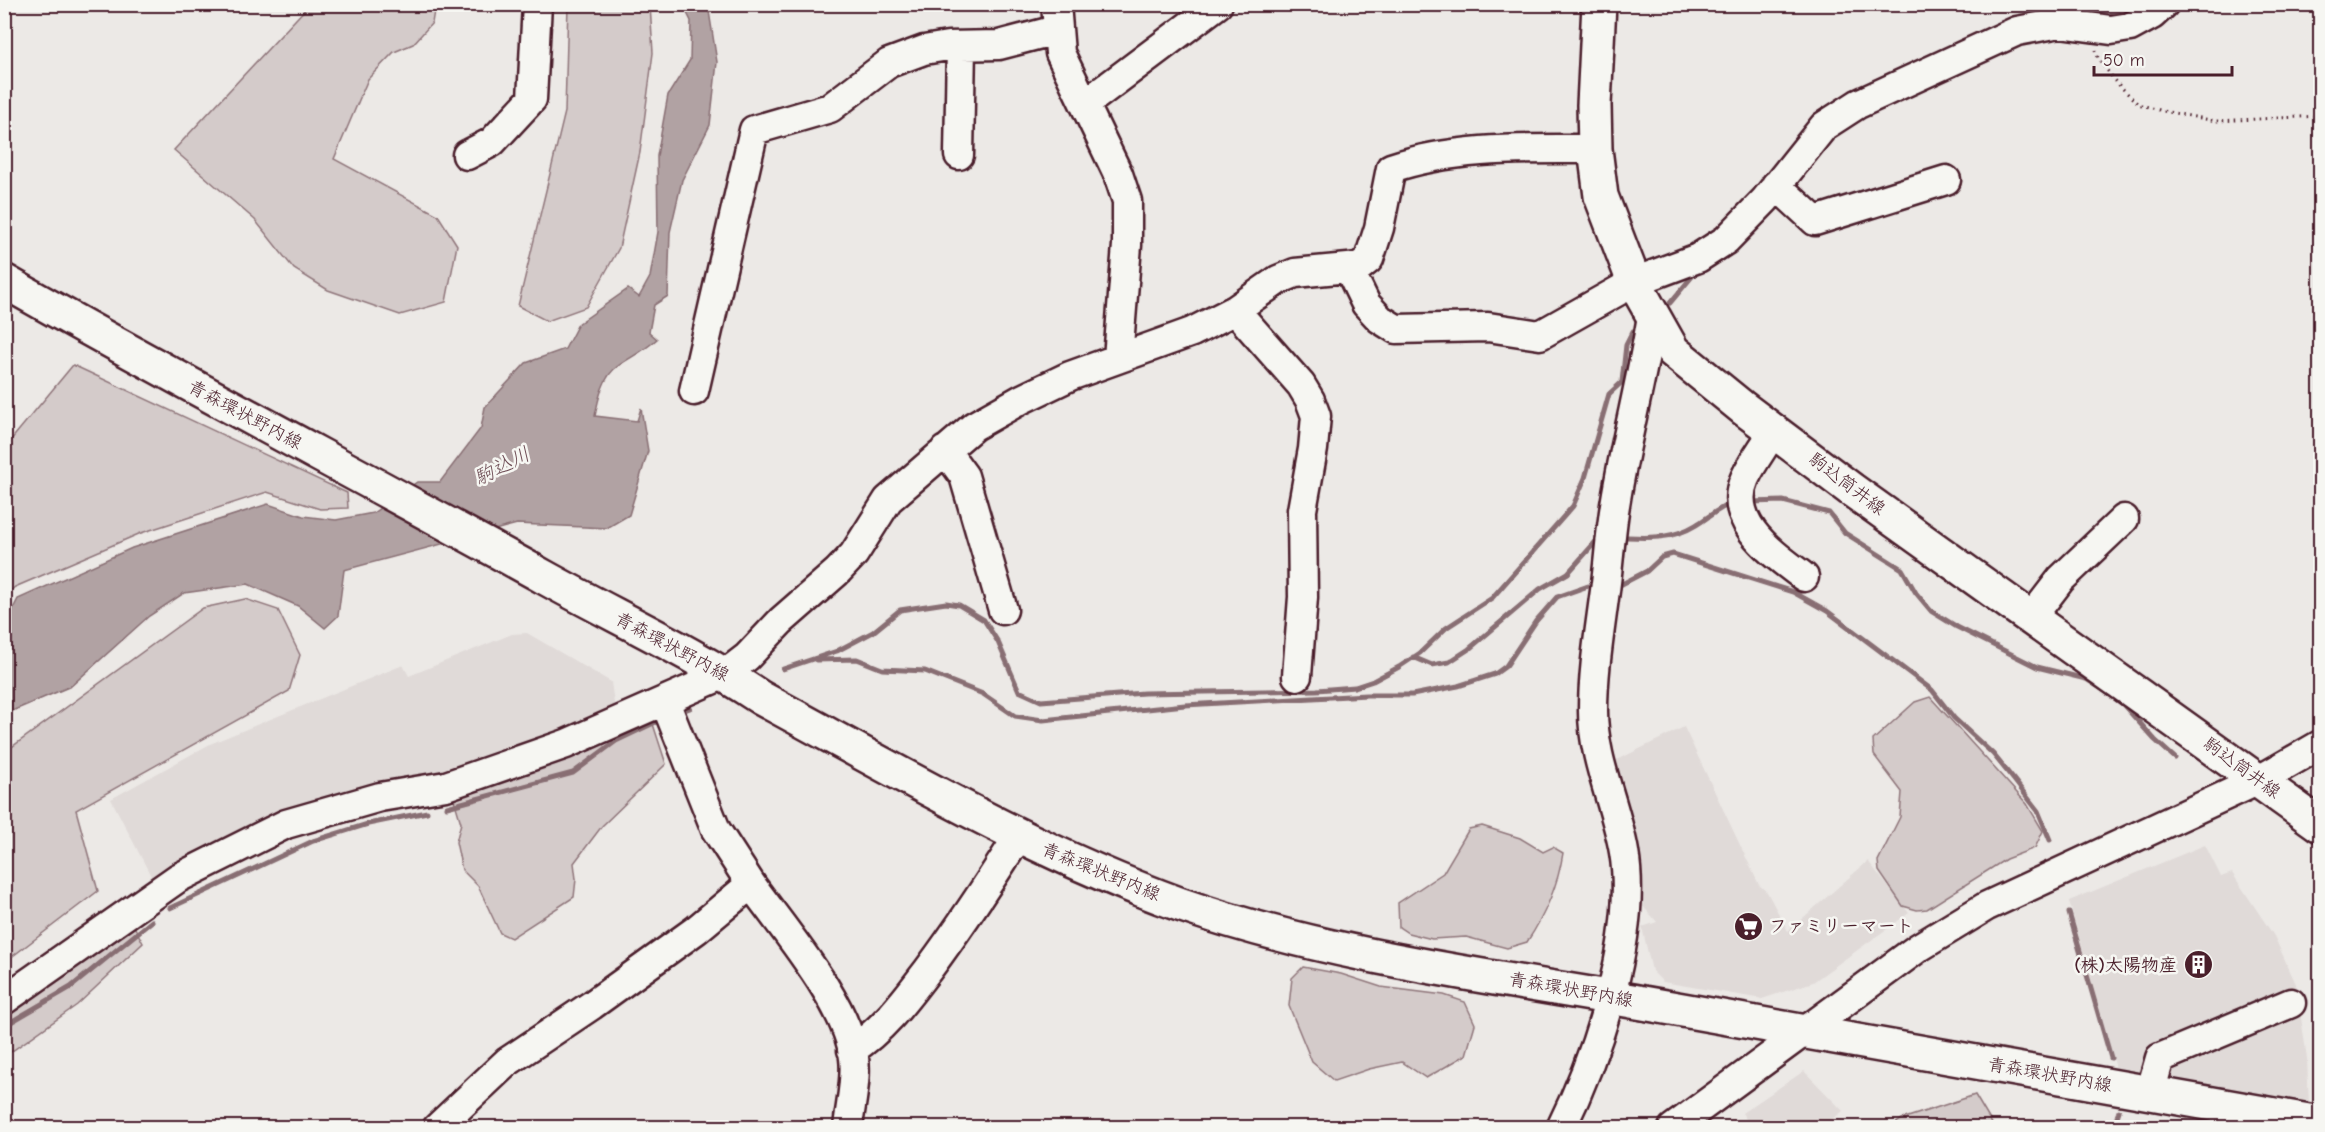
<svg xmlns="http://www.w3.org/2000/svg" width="2325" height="1132" viewBox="0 0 2325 1132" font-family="'Comic Neue','Klee One',sans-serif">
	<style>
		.built { fill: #e0dad8 }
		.green { fill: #d4cbca; stroke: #8f757a; stroke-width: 1.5 }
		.water { fill: #b1a2a3; stroke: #886e73; stroke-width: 1.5 }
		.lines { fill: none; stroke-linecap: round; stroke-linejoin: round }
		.stream { stroke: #886e73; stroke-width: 5 }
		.minor-casing { stroke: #4a1f2b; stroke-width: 33 }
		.major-casing { stroke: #4a1f2b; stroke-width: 38 }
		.path { stroke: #4a1f2b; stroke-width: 3; stroke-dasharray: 1.5 4.5; stroke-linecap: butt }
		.minor { stroke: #f6f6f2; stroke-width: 28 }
		.major { stroke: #f6f6f2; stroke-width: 33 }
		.labels { text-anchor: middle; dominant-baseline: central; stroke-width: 5; stroke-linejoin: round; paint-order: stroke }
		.street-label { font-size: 18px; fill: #4a1f2b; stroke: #f6f6f2 }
		.poi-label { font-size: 18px; font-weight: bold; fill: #4a1f2b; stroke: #f6f6f2; text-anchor: start }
		.water-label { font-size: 20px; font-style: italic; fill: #6e4d55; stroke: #f6f6f2 }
	</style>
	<rect width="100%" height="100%" fill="#ece9e6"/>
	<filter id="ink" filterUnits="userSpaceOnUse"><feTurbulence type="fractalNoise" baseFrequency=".0167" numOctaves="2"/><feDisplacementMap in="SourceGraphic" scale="12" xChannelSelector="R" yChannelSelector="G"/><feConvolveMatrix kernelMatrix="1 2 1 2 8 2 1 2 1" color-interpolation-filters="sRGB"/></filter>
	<g filter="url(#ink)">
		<path class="built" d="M 527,633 L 611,682 L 615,710 L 474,766 L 153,880 L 111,799 L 210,744 L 403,665 L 409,676 L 512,634 Z
			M 1684,727 L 1759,885 L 1767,892 L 1788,931 L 1868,861 L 1909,913 L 1813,982 L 1762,999 L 1663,982 L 1652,971 L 1642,927 L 1657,922 L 1634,896 L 1607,765 Z
			M 2205,845 L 2221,877 L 2232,873 L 2274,936 L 2296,984 L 2307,1058 L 2309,1106 L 2117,1072 L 2069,901 Z
			M 1804,1071 L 1843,1111 L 1822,1127 L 1751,1127 L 1742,1113 Z"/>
		<path class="green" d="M 309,5 L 435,5 L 432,23 L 413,44 L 394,52 L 368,79 L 334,159 L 438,215 L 457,245 L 446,302 L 400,315 L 328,290 L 294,269 L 255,220 L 174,150 Z
			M 568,5 L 650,5 L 653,53 L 640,152 L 619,248 L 586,307 L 547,321 L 518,306 L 565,112 Z
			M 73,365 L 347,493 L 348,508 L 320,509 L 267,492 L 141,533 L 15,587 L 5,595 L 5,447 Z
			M 245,599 L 278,610 L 300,655 L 289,691 L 76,810 L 98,891 L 5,962 L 5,752 L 203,608 Z
			M 1930,697 L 2027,804 L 2043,831 L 2035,848 L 2006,859 L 1927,909 L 1917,910 L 1903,906 L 1879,871 L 1878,861 L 1900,817 L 1902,792 L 1874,755 L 1873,740 L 1915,702 Z
			M 651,718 L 666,764 L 602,826 L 574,863 L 576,879 L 574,897 L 511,938 L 500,933 L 478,886 L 462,870 L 456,842 L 461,823 L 453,796 Z
			M 1482,826 L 1520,838 L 1543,852 L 1553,847 L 1563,853 C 1558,885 1545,915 1527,942 L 1507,948 L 1466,937 L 1432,939 L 1408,933 L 1399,927 L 1398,903 L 1443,873 L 1469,829 Z
			M 134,926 L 143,943 L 77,1005 L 5,1056 L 5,1013 Z
			M 1303,967 L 1341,974 L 1381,987 L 1444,995 L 1465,1002 L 1475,1024 L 1466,1055 L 1426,1078 L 1402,1062 L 1369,1069 L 1334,1081 L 1312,1062 L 1289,1006 L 1292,978 Z
			M 1975,1095 L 1994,1127 L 1891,1127 L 1902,1119 Z"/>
		<path class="water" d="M 683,5 L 708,5 L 717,62 L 710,125 L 682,180 L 670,232 L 668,296 L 654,305 L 649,332 L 657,339 C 643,352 632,356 618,366 C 603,376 598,400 595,416 L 637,421 L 641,408 L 648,451 L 629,515 L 607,528 L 517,524 L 344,570 L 338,616 L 325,628 L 298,606 L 248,584 L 184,593 L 149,616 L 71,686 L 5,714 L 5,624 L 18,599 L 132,548 L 268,504 L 303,516 L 336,520 L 373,513 L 417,482 L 440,482 L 481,428 L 485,407 L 526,363 L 565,349 L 578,324 L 628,289 L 639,297 L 650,277 L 658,232 L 657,156 L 668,95 L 690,60 L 691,21 Z"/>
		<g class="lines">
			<path class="stream" d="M 1670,303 L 1695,273
				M 1751,502 L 1783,501 L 1829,513 L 1845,533 L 1902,569 L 1916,593 L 1931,611 L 1957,627 L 2037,667 L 2086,679 L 2105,691
				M 1626,537 C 1652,538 1673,539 1696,525 C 1708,518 1719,507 1733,503
				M 1620,585 L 1647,571 L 1662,557 L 1673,554 L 1793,592 L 1827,611 L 1932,690 L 1954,718 L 1993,754 L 2014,780 L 2038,811 L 2050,840
				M 1413,657 L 1432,665 L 1449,662 L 1469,649 L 1540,589 L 1568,573 L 1599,538
				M 816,660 L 857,659 L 882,669 L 925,671 L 983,694 L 1015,716 L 1043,720 L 1185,705 L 1367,695 L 1412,695 L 1458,686 L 1495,674 L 1506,666 L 1536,621 L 1557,597 L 1591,585
				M 783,669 L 837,651 L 873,632 L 900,610 L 946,603 L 959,605 L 984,620 L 998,642 L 1019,691 L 1041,701 L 1144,693 L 1317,690 L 1355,687 L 1373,681 L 1399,667 L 1420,653 L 1446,628 L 1492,598 L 1573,506 L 1585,478 L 1609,394 L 1622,382 L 1626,345 L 1633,331
				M 2120,701 L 2155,740 L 2175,758
				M 679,712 L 690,708
				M 447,807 L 573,773 L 616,741 L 660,720
				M 170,908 L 313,841 L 368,824 L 427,812
				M 2069,913 L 2111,1058
				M 4,1026 L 71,987 L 152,921
				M 2113,1128 L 2119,1111"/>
			<defs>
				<path id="minor" d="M 1056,4 L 1060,53 L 1118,174 L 1127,201 L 1127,245 L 1118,358
					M 1085,104 L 1218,4
					M 467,155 L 492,142 L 532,99 L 537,4
					M 959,155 L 961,46
					M 1776,185 L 1815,221 L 1946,180
					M 1349,269 L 1366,304 L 1380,319 L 1396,329 L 1488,327 L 1540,335 L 1634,282 L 1698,258 L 1726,240 L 1765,200 L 1824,126 L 1858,104 L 2017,31 L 2060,23 L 2111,30 L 2130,27 L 2152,15 L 2164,4
					M 1235,310 L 1301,385 L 1310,400 L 1316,416 L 1313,449 L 1302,510 L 1303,597 L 1297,676
					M 694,391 L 754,130 L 830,108 L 889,63 L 924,50 L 948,46 L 999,45 L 1056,30
					M 1774,430 C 1765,446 1753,461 1745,478 C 1725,522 1774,554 1804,577
					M 945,450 L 964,476 L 1003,610
					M 2031,618 L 2061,579 L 2124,519
					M 751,884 C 783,929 848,1004 854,1058 C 857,1080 850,1106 848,1128
					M 4,1000 L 178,878 L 286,824 L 380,797 L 446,786 L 566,744 L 725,674 L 747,657 L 781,621 L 837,572 L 854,554 L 888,500 L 974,426 L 1022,399 L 1070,376 L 1192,332 L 1235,310 L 1278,280 L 1295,273 L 1359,267 L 1369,259 L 1379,228 L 1391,168 C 1456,146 1527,149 1595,149
					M 852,1050 C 884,1029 905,1000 928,970 C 960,927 989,883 1018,837
					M 2150,1093 L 2160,1058 L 2291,1003
					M 437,1128 L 507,1062 L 592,1005 L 696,930 L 751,884 L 716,830 L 665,702
					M 1561,1128 C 1597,1055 1638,934 1624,852 C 1616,805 1593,760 1593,711 C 1593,673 1599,636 1604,598 C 1609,565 1610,532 1616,499 C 1626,438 1642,378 1652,316
					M 1673,1128 L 1918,948 L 1987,906 L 2259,780 L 2320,745"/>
				<path id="major" d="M 1599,4 L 1594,105 L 1595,149 L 1601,196 L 1634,282 L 1673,351 L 1743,408 L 1852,490 L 2320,825
					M 4,281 C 182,383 364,477 544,577 C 616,617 692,652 761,698 C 898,772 1032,851 1179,904 C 1328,956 1489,976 1643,1003 C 1869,1043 2095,1083 2320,1123"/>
			</defs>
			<use href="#minor" class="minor-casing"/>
			<use href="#major" class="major-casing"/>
			<path class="path" d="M 2096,50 L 2098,58 L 2115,81 L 2138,104 L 2163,111 L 2216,121 L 2320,116"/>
			<use href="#minor" class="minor"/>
			<use href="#major" class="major"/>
		</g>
	</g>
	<defs>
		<symbol id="supermarket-disc" viewBox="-11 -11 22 22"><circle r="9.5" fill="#4a1f2b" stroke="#f6f6f2"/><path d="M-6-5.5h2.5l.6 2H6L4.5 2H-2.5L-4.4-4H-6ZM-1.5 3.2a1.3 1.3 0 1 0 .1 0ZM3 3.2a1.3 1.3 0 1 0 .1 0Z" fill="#fff"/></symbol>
		<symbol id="building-disc" viewBox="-11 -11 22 22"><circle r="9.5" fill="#4a1f2b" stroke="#f6f6f2"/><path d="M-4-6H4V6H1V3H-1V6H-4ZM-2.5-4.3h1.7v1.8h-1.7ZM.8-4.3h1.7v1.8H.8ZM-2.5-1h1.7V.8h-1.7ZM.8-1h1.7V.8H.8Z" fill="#fff"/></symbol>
	</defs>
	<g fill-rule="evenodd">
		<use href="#supermarket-disc" x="1732" y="910" width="33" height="33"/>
		<use href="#building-disc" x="2182" y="948" width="33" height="33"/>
	</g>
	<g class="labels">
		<g class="street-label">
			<text transform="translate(245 415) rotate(28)">青森環状野内線</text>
			<text transform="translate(1847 484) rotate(37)">駒込筒井線</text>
			<text transform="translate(672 647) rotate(28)">青森環状野内線</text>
			<text transform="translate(2242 768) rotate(36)">駒込筒井線</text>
			<text transform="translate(1101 872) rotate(22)">青森環状野内線</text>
			<text transform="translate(1571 990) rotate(10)">青森環状野内線</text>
			<text transform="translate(2050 1075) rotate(10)">青森環状野内線</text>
		</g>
		<g class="poi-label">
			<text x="1769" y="926">ファミリーマート</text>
			<text x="2177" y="965" text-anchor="end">(株)太陽物産</text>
		</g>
		<g class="water-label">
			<text transform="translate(502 466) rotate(-27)">駒込川</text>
		</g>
	</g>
	<rect width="2325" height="1132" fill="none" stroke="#f6f6f2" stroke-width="24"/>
	<rect x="12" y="12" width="2301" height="1108" fill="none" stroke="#4a1f2b" stroke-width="2" filter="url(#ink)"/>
	<path d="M2094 66v9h138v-9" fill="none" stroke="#4a1f2b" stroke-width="3"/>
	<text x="2103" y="66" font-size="18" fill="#4a1f2b" stroke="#f6f6f2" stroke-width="4.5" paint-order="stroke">50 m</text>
</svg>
